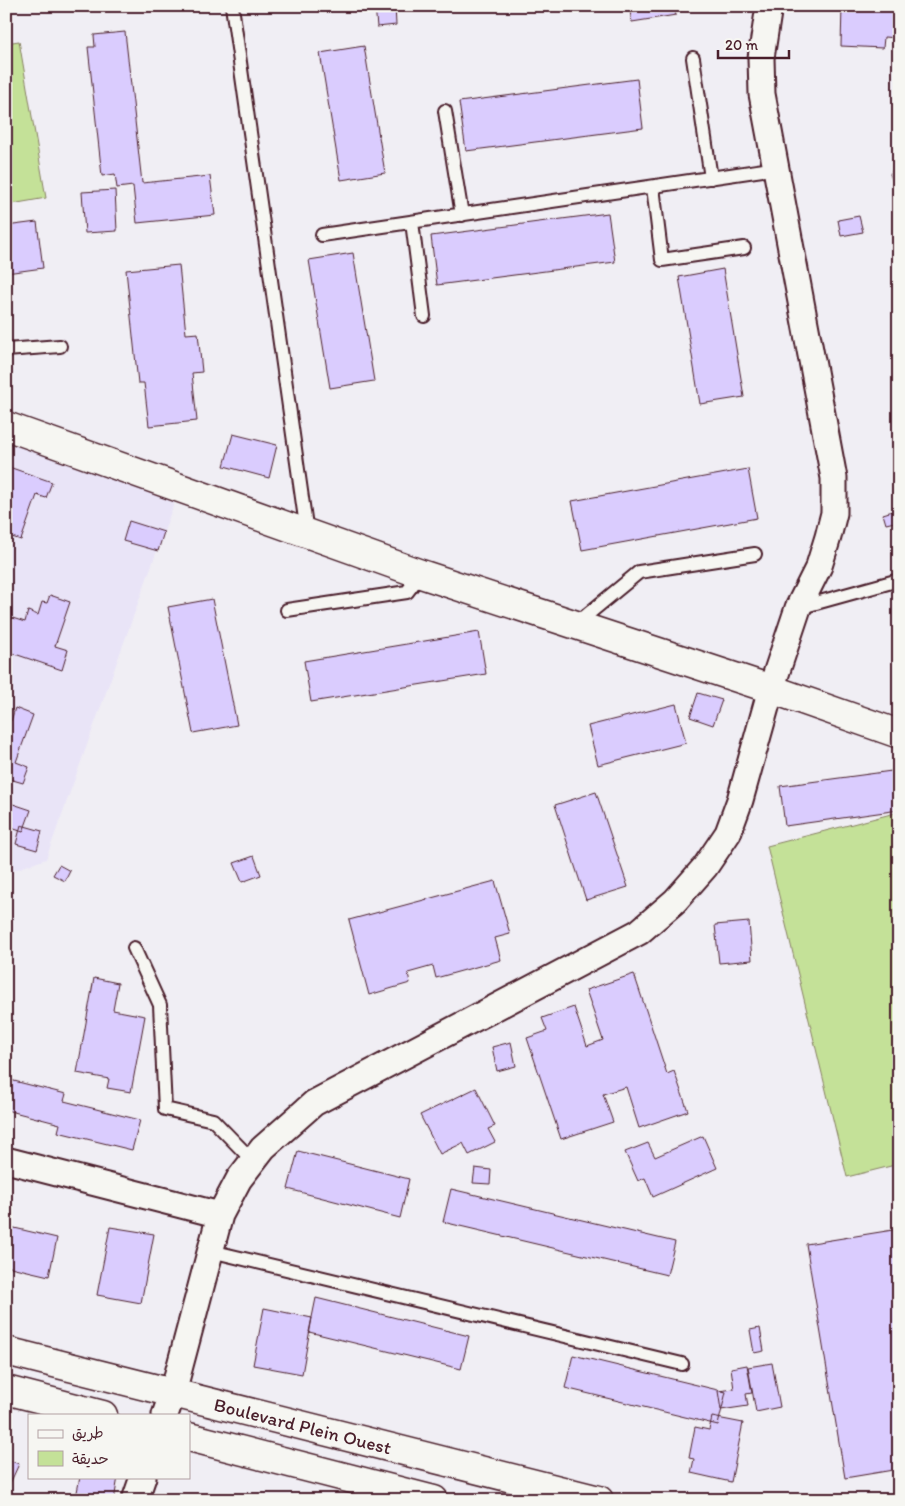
<svg xmlns="http://www.w3.org/2000/svg" width="905" height="1506" viewBox="0 0 905 1506" font-family="Itim,'Playpen Sans Arabic',sans-serif">
	<style>
		.built { fill: #e9e4f7 }
		.green { fill: #c4e198; stroke: #878062 }
		.building { fill: #daccfe; stroke: #4a1f2b }
		.lines { fill: none; stroke-linecap: round; stroke-linejoin: round }
		.lane-casing { stroke: #4a1f2b; stroke-width: 16 }
		.street-casing { stroke: #4a1f2b; stroke-width: 29 }
		.secondary-casing { stroke: #4a1f2b; stroke-width: 31 }
		.lane { stroke: #f6f6f2; stroke-width: 12 }
		.street { stroke: #f6f6f2; stroke-width: 25 }
		.secondary { stroke: #f6f6f2; stroke-width: 28 }
		.labels { text-anchor: middle; dominant-baseline: central; stroke-width: 4.5; stroke-linejoin: round; paint-order: stroke }
		.street-label { font-size: 19px; fill: #4a1f2b; stroke: #f6f6f2 }
	</style>
	<rect width="100%" height="100%" fill="#f0eef4"/>
	<filter id="ink" filterUnits="userSpaceOnUse"><feTurbulence type="fractalNoise" baseFrequency=".02" numOctaves="2"/><feDisplacementMap in="SourceGraphic" scale="10" xChannelSelector="R" yChannelSelector="G"/><feConvolveMatrix kernelMatrix="1 2 1 2 8 2 1 2 1" color-interpolation-filters="sRGB"/></filter>
	<g filter="url(#ink)">
		<path class="built" d="M 6,436 L 177,495 L 46,859 L 6,873 Z"/>
		<path class="green" d="M 19,41 L 46,198 L 6,205 L 6,43 Z
			M 899,812 L 899,1164 L 847,1177 L 767,846 Z"/>
		<path class="building" d="M 375,6 L 395,6 L 396,25 L 377,27 Z
			M 629,6 L 674,6 L 676,15 L 632,22 Z
			M 842,6 L 899,6 L 899,38 L 884,37 L 883,48 L 841,46 Z
			M 125,32 L 142,183 L 210,176 L 215,215 L 137,223 L 133,186 L 117,188 L 115,174 L 102,176 L 88,47 L 95,47 L 94,35 Z
			M 364,46 L 385,173 L 341,180 L 320,53 Z
			M 637,79 L 643,128 L 466,151 L 459,102 Z
			M 899,159 L 899,199 L 890,174 Z
			M 115,190 L 117,231 L 85,233 L 82,192 Z
			M 608,213 L 615,262 L 437,285 L 431,236 Z
			M 859,216 L 863,232 L 841,236 L 838,220 Z
			M 37,222 L 43,268 L 6,273 L 6,226 Z
			M 353,253 L 374,381 L 330,388 L 309,260 Z
			M 179,265 L 186,334 L 198,333 L 202,372 L 192,373 L 197,421 L 149,426 L 144,383 L 138,383 L 126,270 Z
			M 723,269 L 744,397 L 700,404 L 679,277 Z
			M 233,434 L 277,445 L 269,478 L 224,466 Z
			M 6,466 L 52,482 L 46,498 L 37,495 L 21,540 L 6,535 L 9,524 L 6,523 L 9,512 L 6,511 Z
			M 748,469 L 757,518 L 582,550 L 572,501 Z
			M 899,509 L 899,521 L 886,524 L 883,514 Z
			M 129,521 L 164,532 L 158,551 L 123,541 Z
			M 50,595 L 70,602 L 55,646 L 68,650 L 62,670 L 6,651 L 6,616 L 25,622 L 28,611 L 38,615 L 42,602 L 47,603 Z
			M 212,599 L 237,725 L 193,733 L 168,607 Z
			M 479,632 L 486,674 L 311,702 L 304,661 Z
			M 698,693 L 722,700 L 713,725 L 690,717 Z
			M 676,704 L 686,743 L 598,765 L 588,726 Z
			M 15,708 L 33,715 L 16,762 L 29,767 L 23,783 L 6,778 L 6,719 L 11,721 Z
			M 899,770 L 899,810 L 785,826 L 780,786 Z
			M 596,792 L 628,887 L 586,900 L 555,805 Z
			M 10,803 L 31,810 L 23,832 L 6,826 L 6,813 Z
			M 21,825 L 42,831 L 37,850 L 16,844 Z
			M 254,856 L 261,875 L 242,882 L 234,863 Z
			M 59,865 L 70,871 L 65,881 L 53,875 Z
			M 495,881 L 510,934 L 495,938 L 501,960 L 436,978 L 433,966 L 408,973 L 410,983 L 369,995 L 349,920 Z
			M 749,922 L 752,960 L 719,963 L 715,925 Z
			M 634,974 L 667,1074 L 674,1071 L 688,1111 L 639,1128 L 626,1087 L 603,1094 L 613,1122 L 561,1139 L 527,1038 L 547,1031 L 542,1018 L 574,1007 L 587,1046 L 603,1040 L 586,990 Z
			M 94,978 L 118,983 L 113,1010 L 145,1016 L 131,1092 L 107,1088 L 109,1079 L 77,1073 Z
			M 511,1042 L 516,1066 L 497,1071 L 492,1047 Z
			M 6,1079 L 66,1094 L 64,1101 L 140,1120 L 132,1150 L 58,1132 L 60,1124 L 6,1110 Z
			M 476,1088 L 495,1126 L 488,1129 L 495,1142 L 469,1155 L 463,1143 L 440,1154 L 420,1115 Z
			M 703,1136 L 717,1168 L 653,1197 L 645,1178 L 638,1181 L 625,1152 L 648,1143 L 655,1157 Z
			M 298,1151 L 409,1179 L 400,1218 L 288,1189 Z
			M 475,1168 L 491,1170 L 490,1184 L 473,1183 Z
			M 451,1189 L 675,1242 L 667,1275 L 443,1222 Z
			M 6,1226 L 57,1238 L 49,1276 L 6,1266 Z
			M 110,1227 L 154,1234 L 141,1303 L 97,1295 Z
			M 899,1229 L 899,1469 L 845,1478 L 806,1244 Z
			M 316,1298 L 469,1336 L 461,1369 L 309,1332 Z
			M 264,1308 L 312,1318 L 302,1374 L 253,1365 Z
			M 760,1328 L 764,1351 L 754,1353 L 750,1330 Z
			M 573,1355 L 726,1392 L 718,1425 L 565,1388 Z
			M 772,1363 L 780,1407 L 756,1412 L 748,1367 Z
			M 747,1365 L 752,1393 L 746,1394 L 748,1406 L 721,1410 L 718,1391 L 734,1389 L 731,1368 Z
			M 712,1417 L 743,1423 L 731,1482 L 691,1473 L 694,1459 L 689,1458 L 695,1427 L 709,1430 Z
			M 6,1459 L 19,1464 L 6,1492 Z
			M 80,1477 L 118,1477 L 114,1500 L 90,1500 L 76,1497 Z"/>
		<g class="lines">
			<defs>
				<path id="lane" d="M 232,6 L 307,533
					M 693,58 L 711,178
					M 445,111 L 462,215
					M 653,187 L 662,260 L 744,248
					M 412,222 L 424,316
					M 322,235 L 777,168
					M 6,350 L 60,346
					M 798,608 L 899,580
					M 287,610 L 407,592 L 421,574
					M 576,624 L 639,572 L 755,554
					M 134,948 L 160,1005 L 165,1109 L 213,1120 L 253,1161
					M 211,1251 L 682,1364"/>
				<path id="street" d="M 6,1160 L 220,1215
					M 165,1415 L 173,1392 L 220,1215 L 239,1179 L 263,1148 L 314,1103 L 639,932 L 675,901 L 705,867 L 728,833 L 740,800 L 771,689 L 798,608 L 819,566 L 828,537 L 834,513 L 834,478 L 762,94 L 761,58 L 769,6
					M 135,1500 L 143,1477"/>
				<g id="secondary">
					<path d="M 6,426 L 421,574 L 771,689 L 899,734"/>
					<path id="s1" d="M 6,1351 L 599,1500"/>
					<path d="M 6,1390 L 103,1415"/>
					<path d="M 189,1437 L 434,1500"/>
				</g>
			</defs>
			<use href="#lane" class="lane-casing"/>
			<use href="#street" class="street-casing"/>
			<use href="#secondary" class="secondary-casing"/>
			<use href="#lane" class="lane"/>
			<use href="#street" class="street"/>
			<use href="#secondary" class="secondary"/>
		</g>
	</g>
	<g class="labels">
		<g class="street-label">
			<text stroke="none"><textPath href="#s1" startOffset="306">Boulevard Plein Ouest</textPath></text>
		</g>
	</g>
	<rect width="905" height="1506" fill="none" stroke="#f6f6f2" stroke-width="25"/>
	<rect x="12" y="12" width="880" height="1481" fill="none" stroke="#4a1f2b" stroke-width="2" filter="url(#ink)"/>
	<rect x="28" y="1414" width="162" height="65" fill="#f6f6f2" stroke="#b1a0a2"/>
	<rect x="38" y="1430" width="25" height="8" fill="#f6f6f2" stroke="#b1a0a2"/>
	<text x="72" y="1438" font-size="15" fill="#4a1f2b">طريق</text>
	<rect x="38" y="1451" width="25" height="15" fill="#c4e198" stroke="#b1a0a2"/>
	<text x="72" y="1464" font-size="15" fill="#4a1f2b">حديقة</text>
	<path d="M718 50v8h71v-8" fill="none" stroke="#4a1f2b" stroke-width="2.5"/>
	<text x="725" y="50" font-size="15" fill="#4a1f2b" stroke="#f6f6f2" stroke-width="4" paint-order="stroke">20 m</text>
</svg>
